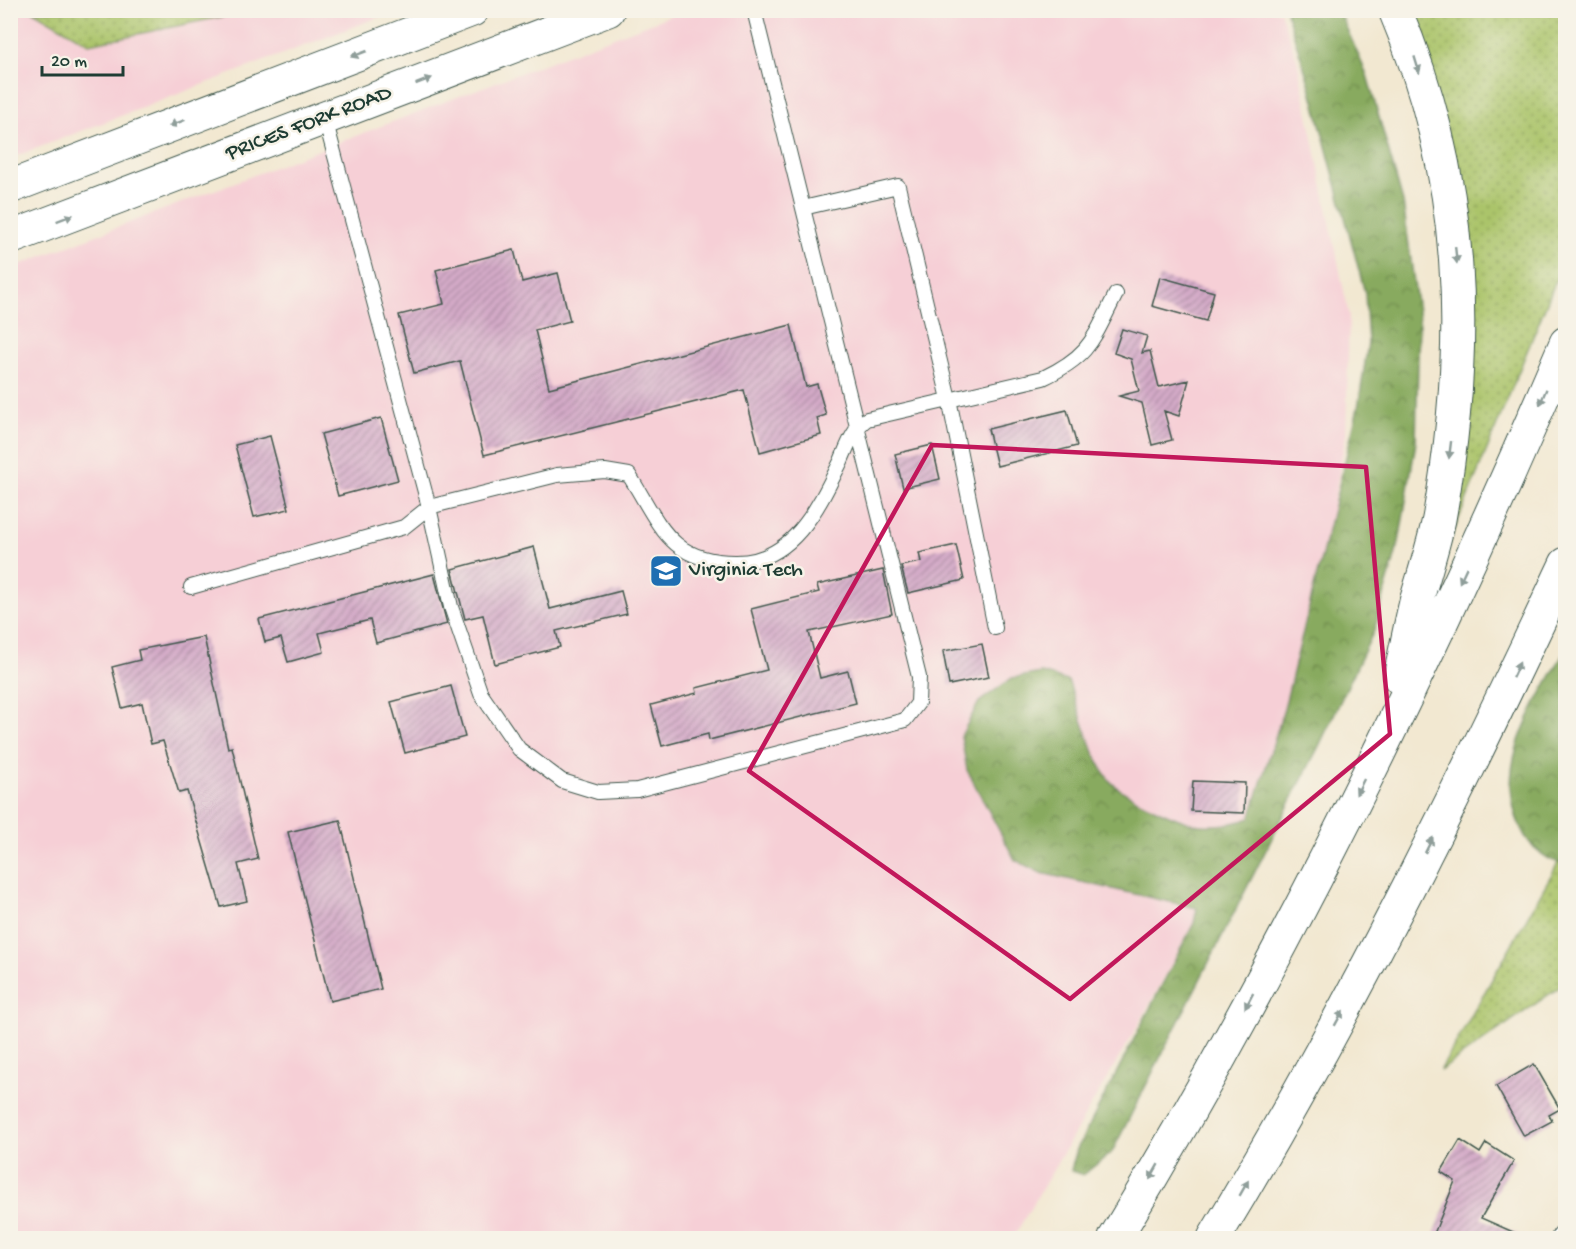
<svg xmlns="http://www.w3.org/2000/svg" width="1576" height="1249" viewBox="0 0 1576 1249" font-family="'Gochi Hand',sans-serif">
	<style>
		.built { fill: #f6cfd6 }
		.grass { fill: url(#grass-dots); stroke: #65804f; stroke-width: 1.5 }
		.forest { fill: url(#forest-crowns); stroke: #547449; stroke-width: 1.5 }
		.building { fill: url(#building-hatch) }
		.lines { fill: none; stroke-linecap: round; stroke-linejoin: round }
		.service-casing { stroke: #3f574c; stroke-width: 16 }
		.minor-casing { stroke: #3f574c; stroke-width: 29 }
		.primary-casing { stroke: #3f574c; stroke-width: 35 }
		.motorway-casing { stroke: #3f574c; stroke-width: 35 }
		.service { stroke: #fff; stroke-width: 14 }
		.minor { stroke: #fff; stroke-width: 27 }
		.primary { stroke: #fff; stroke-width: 33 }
		.motorway { stroke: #fff; stroke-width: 33 }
		.oneway { fill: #8f9e9a }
		.marked { fill: none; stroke: #c2185b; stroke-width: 4.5; stroke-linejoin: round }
		.labels { text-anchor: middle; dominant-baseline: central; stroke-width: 5; stroke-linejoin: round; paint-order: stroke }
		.street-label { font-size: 22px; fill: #1f3d34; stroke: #f7f3e8 }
		.poi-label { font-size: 22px; fill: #1f3d34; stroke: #f7f3e8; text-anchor: start }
	</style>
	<defs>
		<pattern id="grass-dots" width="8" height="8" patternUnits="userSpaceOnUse" patternTransform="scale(1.5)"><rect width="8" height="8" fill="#abc46a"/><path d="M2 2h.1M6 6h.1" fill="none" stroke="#8ba058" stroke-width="1.8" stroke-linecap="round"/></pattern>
		<pattern id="forest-crowns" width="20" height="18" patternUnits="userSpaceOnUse" patternTransform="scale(1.5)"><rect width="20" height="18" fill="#88aa5e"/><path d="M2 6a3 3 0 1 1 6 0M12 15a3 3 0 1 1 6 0" fill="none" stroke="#6f8c4e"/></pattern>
		<pattern id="building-hatch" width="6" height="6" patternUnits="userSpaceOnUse" patternTransform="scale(1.5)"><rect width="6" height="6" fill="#d4aac8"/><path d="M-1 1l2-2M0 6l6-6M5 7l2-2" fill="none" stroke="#ab8ca3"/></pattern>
	</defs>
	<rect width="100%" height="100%" fill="#f7f3e8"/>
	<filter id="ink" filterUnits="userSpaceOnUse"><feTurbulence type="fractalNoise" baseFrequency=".0167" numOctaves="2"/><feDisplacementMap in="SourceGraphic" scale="12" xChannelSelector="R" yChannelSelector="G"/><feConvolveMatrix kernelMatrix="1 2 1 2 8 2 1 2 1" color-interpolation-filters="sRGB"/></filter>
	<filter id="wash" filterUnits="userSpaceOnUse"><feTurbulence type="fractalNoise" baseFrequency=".008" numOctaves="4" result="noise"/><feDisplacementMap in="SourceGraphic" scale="24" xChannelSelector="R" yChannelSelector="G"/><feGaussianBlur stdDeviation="1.35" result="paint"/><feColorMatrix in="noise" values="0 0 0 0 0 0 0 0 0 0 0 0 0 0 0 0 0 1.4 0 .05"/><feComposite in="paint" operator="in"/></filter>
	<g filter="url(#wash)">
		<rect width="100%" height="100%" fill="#f2e8d1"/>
		<path class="built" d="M 11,11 L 395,11 L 11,158 Z
			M 682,11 L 1280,11 L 1297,60 L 1349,316 L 1346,434 L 1297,708 L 1250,818 L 1139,1024 L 1013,1238 L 11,1238 L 11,268 Z"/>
		<path class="grass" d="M 33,11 L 250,11 L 89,44 Z
			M 1411,11 L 1565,11 L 1565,258 L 1444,555 C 1458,458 1480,357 1472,258 Z
			M 1558,863 L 1565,864 L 1565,983 L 1440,1071 Z"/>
		<path class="forest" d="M 1286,11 L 1339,11 L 1367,75 L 1403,202 L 1419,319 L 1416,442 L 1399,542 L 1374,631 L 1319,746 L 1112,1152 L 1083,1175 L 1071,1170 L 1077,1149 L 1194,923 L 1197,908 L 1041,873 L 1015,860 L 967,770 L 961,736 L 979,702 L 1012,678 L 1042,673 L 1068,681 C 1080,709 1092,761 1111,782 C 1123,795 1183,824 1201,825 C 1218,826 1235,824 1250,818 L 1284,709 L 1358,408 L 1368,343 L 1365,293 L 1310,86 Z
			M 1565,651 L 1566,864 L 1565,864 C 1549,862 1534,850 1525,836 C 1488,772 1533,707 1565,651 Z"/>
		<g id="blocks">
			<path class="building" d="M 514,250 L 522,282 L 558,273 L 570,321 L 535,330 L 549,388 L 791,325 L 806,387 L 817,384 L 826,415 L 817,418 L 821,435 L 760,452 L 744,390 L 484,455 L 460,361 L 414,373 L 399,315 L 444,304 L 436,270 Z
				M 1160,277 L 1214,292 L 1206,321 L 1152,306 Z
				M 1122,329 L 1147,336 L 1142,353 L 1150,351 L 1159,387 L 1189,380 L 1179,416 L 1164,411 L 1172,440 L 1152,445 L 1142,403 L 1119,396 L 1139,391 L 1131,359 L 1114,353 Z
				M 1067,410 L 1077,446 L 997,466 L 988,429 Z
				M 381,418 L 398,480 L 338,496 L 321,434 Z
				M 270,436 L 289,509 L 254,517 L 235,445 Z
				M 932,445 L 940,479 L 903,488 L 895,454 Z
				M 956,545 L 964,580 L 908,593 L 901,566 L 921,562 L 919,553 Z
				M 534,547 L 550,609 L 621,591 L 627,614 L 556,631 L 560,647 L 495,664 L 483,615 L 465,619 L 452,569 Z
				M 883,570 L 892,614 L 809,632 L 820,678 L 848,671 L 856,703 L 709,740 L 708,734 L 662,746 L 651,705 L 697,693 L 696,688 L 767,670 L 751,609 L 819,592 L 817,585 Z
				M 434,574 L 447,624 L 376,643 L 370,620 L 319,633 L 324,652 L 288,662 L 281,638 L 265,642 L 259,619 Z
				M 204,637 L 228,748 L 232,747 L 258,859 L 238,864 L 247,901 L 221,907 L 187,791 L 179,793 L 163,741 L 151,744 L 142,703 L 122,708 L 112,667 L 140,660 L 138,650 Z
				M 982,644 L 989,677 L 949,685 L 943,651 Z
				M 451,686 L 465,737 L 405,753 L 391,702 Z
				M 1193,781 L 1245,783 L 1244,813 L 1191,811 Z
				M 340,820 L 381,989 L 330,1001 L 288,832 Z
				M 1534,1064 L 1560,1109 L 1549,1115 L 1552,1121 L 1524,1136 L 1496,1086 Z
				M 1460,1140 L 1480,1153 L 1486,1143 L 1514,1161 L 1481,1218 L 1529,1239 L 1432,1239 L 1455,1181 L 1441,1172 Z"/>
		</g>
	</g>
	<g filter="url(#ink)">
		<use href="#blocks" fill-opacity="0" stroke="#3f574c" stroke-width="1.5"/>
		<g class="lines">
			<defs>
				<path id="service" d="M 325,119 L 429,507 L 451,607 L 481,694 L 519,749 L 562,781 L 598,792 L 637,790 L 905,720 L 918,703 L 919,677 L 754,10
					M 803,208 L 898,186 L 949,399 L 995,628
					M 191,587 L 404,527 L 429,507 L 557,475 L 605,471 L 629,475 C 660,524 669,562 735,562 C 793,563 819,506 841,461 C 848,445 853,429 867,419 L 1043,378 C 1091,355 1093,339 1116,294"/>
				<path id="minor" d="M 1565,1238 L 1566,1238"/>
				<path id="primary" d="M 10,187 L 472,10
					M 10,238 L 608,10"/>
				<path id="motorway" d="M 1395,10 C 1466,177 1471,342 1439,519 C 1433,547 1424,574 1416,602 C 1410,627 1405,652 1400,678
					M 1115,1238 C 1288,953 1435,650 1566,343
					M 1214,1238 C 1345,1022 1458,794 1566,564"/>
			</defs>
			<use href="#service" class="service-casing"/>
			<use href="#minor" class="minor-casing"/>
			<use href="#primary" class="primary-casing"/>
			<use href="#motorway" class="motorway-casing"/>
			<use href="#service" class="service"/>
			<use href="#minor" class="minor"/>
			<use href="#primary" class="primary"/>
			<use href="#motorway" class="motorway"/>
		</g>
		<defs><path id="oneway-solid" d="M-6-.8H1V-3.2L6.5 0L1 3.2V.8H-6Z" transform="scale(1.5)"/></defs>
		<g class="oneway">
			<use href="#oneway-solid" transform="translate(359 54) rotate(159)"/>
			<use href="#oneway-solid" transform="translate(1417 65) rotate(73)"/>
			<use href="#oneway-solid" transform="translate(424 81) rotate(-21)"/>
			<use href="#oneway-solid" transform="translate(177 123) rotate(159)"/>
			<use href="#oneway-solid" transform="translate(65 218) rotate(-21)"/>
			<use href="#oneway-solid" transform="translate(1456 255) rotate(84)"/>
			<use href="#oneway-solid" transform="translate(1543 397) rotate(113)"/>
			<use href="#oneway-solid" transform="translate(1450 450) rotate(97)"/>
			<use href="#oneway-solid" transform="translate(1463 575) rotate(115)"/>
			<use href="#oneway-solid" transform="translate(1516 670) rotate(-65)"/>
			<use href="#oneway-solid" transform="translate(1360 787) rotate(117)"/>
			<use href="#oneway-solid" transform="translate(1429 845) rotate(-63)"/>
			<use href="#oneway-solid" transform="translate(1249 1001) rotate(118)"/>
			<use href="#oneway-solid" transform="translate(1339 1018) rotate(-61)"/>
			<use href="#oneway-solid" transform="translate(1154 1172) rotate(120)"/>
			<use href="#oneway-solid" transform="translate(1244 1188) rotate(-60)"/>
		</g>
	</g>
	<path class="marked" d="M 932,445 L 1366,467 L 1390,734 L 1070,999 L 749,771 Z"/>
	<defs>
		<symbol id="university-square" viewBox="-11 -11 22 22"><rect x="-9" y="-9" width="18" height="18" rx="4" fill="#1f6fb2" stroke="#f7f3e8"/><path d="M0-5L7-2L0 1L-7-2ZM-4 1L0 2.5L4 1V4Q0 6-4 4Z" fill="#fff"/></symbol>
	</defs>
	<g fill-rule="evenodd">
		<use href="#university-square" x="647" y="552" width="38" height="38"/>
	</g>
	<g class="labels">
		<g class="street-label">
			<text transform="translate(309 124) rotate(-21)">PRICES FORK ROAD</text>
		</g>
		<g class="poi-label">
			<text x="689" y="571">Virginia Tech</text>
		</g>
	</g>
	<rect width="1576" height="1249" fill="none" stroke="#f7f3e8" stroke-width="36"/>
	<path d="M42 66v9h81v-9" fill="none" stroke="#1f3d34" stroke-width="3"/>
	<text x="51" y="66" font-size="18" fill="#1f3d34" stroke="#f7f3e8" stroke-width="4.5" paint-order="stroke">20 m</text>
</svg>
